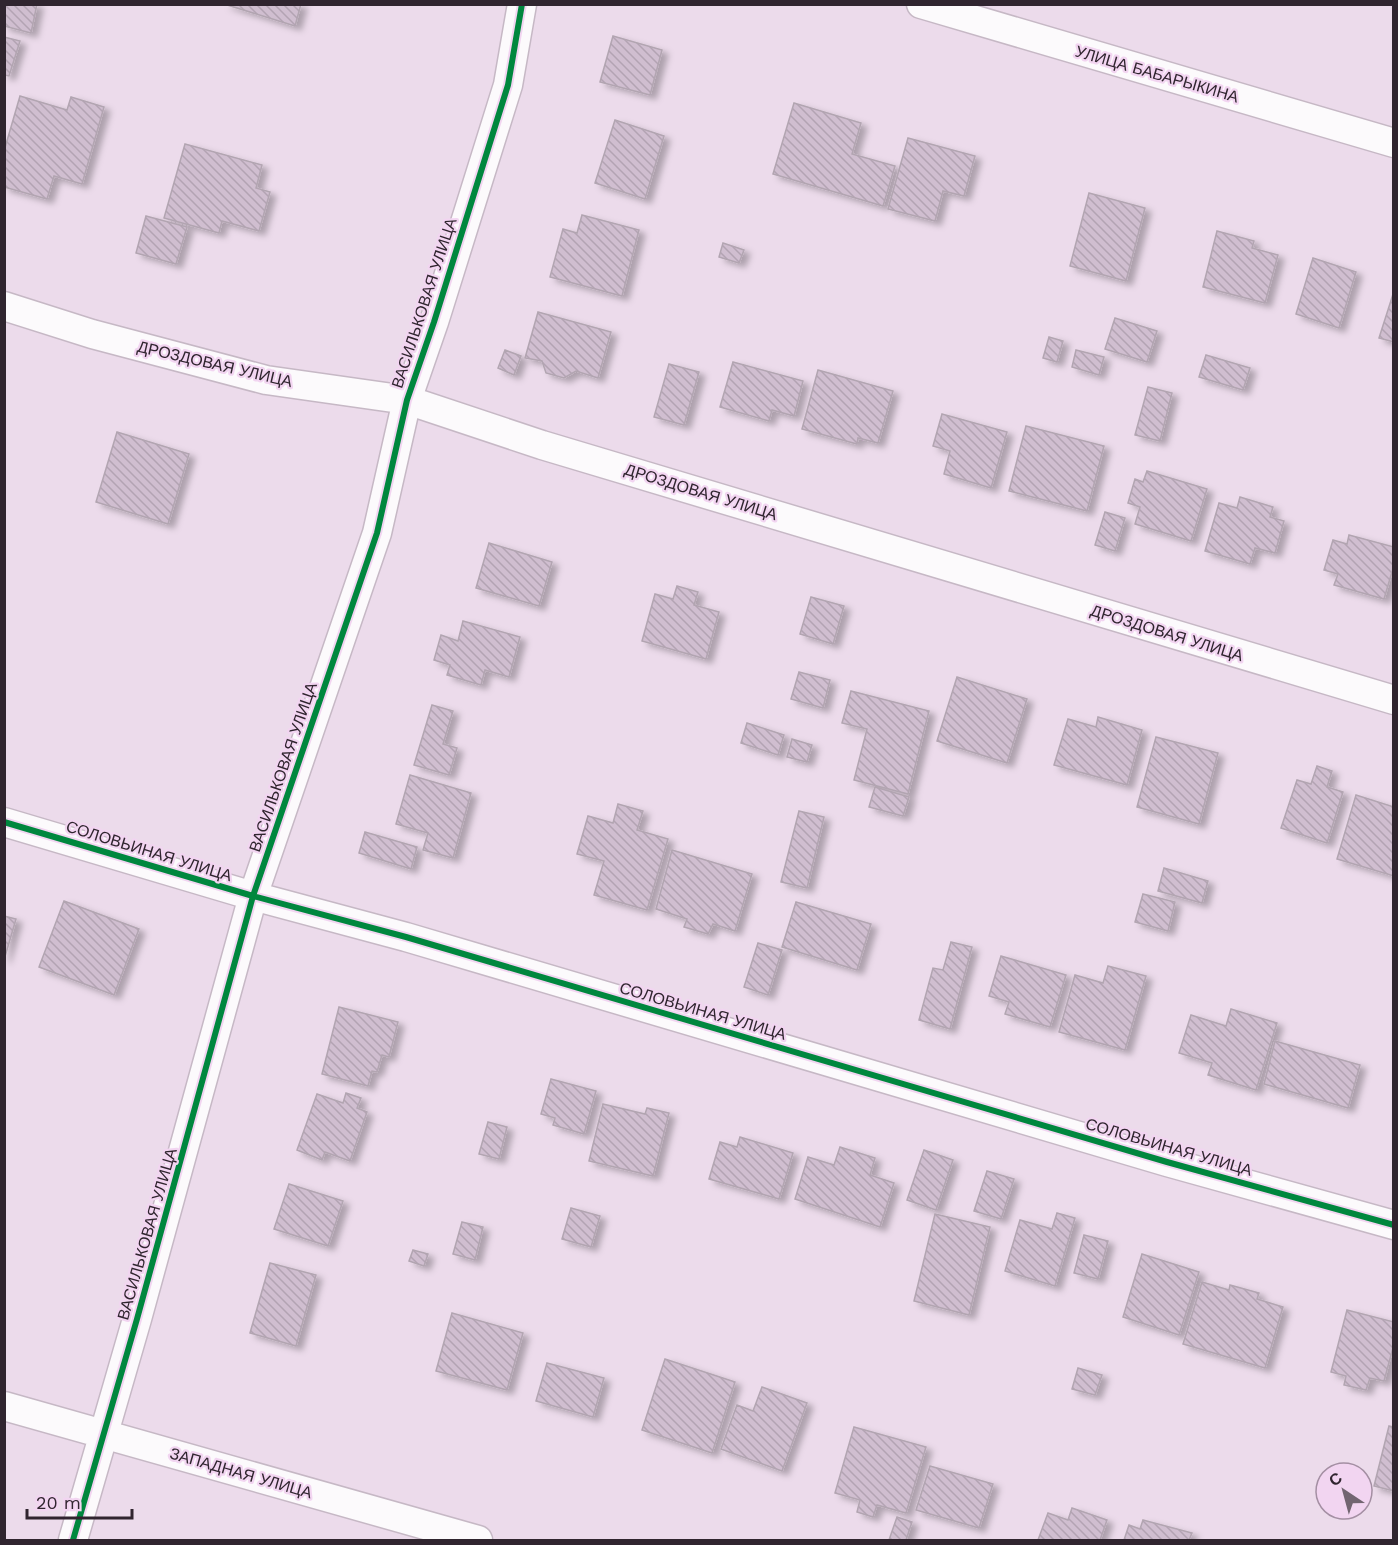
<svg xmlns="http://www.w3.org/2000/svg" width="1398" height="1545" viewBox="0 0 1398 1545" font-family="'Work Sans',sans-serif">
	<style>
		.building { fill: url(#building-back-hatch); stroke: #b2a5b1; stroke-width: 1.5; filter: url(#shadow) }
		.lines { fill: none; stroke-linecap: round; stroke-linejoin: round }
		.minor-casing { stroke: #c6b8c5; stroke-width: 31 }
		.minor { stroke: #fcfafc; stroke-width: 28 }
		.cycleway-casing { stroke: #f2d5f1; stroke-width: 10 }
		.cycleway { stroke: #00873e; stroke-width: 6 }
		.labels { text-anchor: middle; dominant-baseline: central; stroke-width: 4.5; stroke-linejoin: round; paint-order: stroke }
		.street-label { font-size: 16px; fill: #30252f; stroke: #f2d5f1 }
	</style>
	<defs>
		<pattern id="building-back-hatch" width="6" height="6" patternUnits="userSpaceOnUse" patternTransform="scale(1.5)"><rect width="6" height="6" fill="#d0bed0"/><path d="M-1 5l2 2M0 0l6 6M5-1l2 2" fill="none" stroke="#b3a3b3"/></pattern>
		<filter id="shadow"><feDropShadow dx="6" dy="4" stdDeviation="3" flood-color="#0004"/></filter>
	</defs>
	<rect width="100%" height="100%" fill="#ecdbeb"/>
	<path class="building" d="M 4,4 L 37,4 L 31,33 L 4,26 Z
		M 224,4 L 301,4 L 295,26 Z
		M 613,36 L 662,50 L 650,95 L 600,82 Z
		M 4,37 L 20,41 L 9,76 L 4,75 Z
		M 20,96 L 67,110 L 71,97 L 104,107 L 82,184 L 54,176 L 47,199 L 4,187 L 4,151 Z
		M 794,103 L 861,123 L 852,154 L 895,166 L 883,206 L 773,174 Z
		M 615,120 L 664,136 L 645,199 L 595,183 Z
		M 908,138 L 975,156 L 964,196 L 943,191 L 935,221 L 888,209 Z
		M 185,144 L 262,165 L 256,188 L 270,192 L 259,231 L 222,221 L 219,233 L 164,218 Z
		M 1089,193 L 1145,208 L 1126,281 L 1070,266 Z
		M 582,215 L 639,230 L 622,296 L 550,277 L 563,229 L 577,233 Z
		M 146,216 L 187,227 L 176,264 L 136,253 Z
		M 1217,231 L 1254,241 L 1252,248 L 1278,255 L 1265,303 L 1203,287 Z
		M 723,243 L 744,250 L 739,263 L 719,257 Z
		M 1313,258 L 1356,272 L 1339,328 L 1296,314 Z
		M 1394,291 L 1394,342 L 1379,338 Z
		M 538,312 L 611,332 L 598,378 L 576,371 L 564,378 L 546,373 L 542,361 L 525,358 Z
		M 1115,318 L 1157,331 L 1147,362 L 1105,349 Z
		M 1049,337 L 1063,341 L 1057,362 L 1043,358 Z
		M 505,350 L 521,356 L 514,375 L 498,368 Z
		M 1076,350 L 1104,357 L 1099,375 L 1072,367 Z
		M 1206,355 L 1250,368 L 1243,390 L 1199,377 Z
		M 733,362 L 803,381 L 794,416 L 772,410 L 769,421 L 720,407 Z
		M 669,364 L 699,372 L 684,425 L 654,417 Z
		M 818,370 L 893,391 L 878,443 L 858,438 L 857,444 L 802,429 Z
		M 1148,387 L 1172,393 L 1160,441 L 1135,435 Z
		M 942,414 L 1007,432 L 991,488 L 944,474 L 950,451 L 933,446 Z
		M 1026,426 L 1104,446 L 1087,511 L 1009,491 Z
		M 117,432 L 189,454 L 168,524 L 96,502 Z
		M 1147,471 L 1207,489 L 1191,541 L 1135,524 L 1140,507 L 1128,503 L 1135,479 L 1143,482 Z
		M 1240,497 L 1273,507 L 1270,517 L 1284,521 L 1275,553 L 1255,548 L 1250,564 L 1205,551 L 1219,503 L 1237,508 Z
		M 1105,512 L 1125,518 L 1115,551 L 1095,545 Z
		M 1349,535 L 1394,547 L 1394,565 L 1384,599 L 1334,585 L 1338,574 L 1324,570 L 1333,540 L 1347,544 Z
		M 489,543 L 552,562 L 539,606 L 476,588 Z
		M 677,586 L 698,592 L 694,605 L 719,612 L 706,659 L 642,641 L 655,594 L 673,599 Z
		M 811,597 L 844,606 L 833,644 L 800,634 Z
		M 463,621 L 520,637 L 509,677 L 485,670 L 481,685 L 447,675 L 450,665 L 434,660 L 441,635 L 458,641 Z
		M 799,672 L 830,680 L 823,708 L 791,699 Z
		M 957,677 L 1027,699 L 1007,763 L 937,741 Z
		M 851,691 L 929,711 L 908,794 L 854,780 L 867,729 L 842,723 Z
		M 432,705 L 453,711 L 443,744 L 457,748 L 449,775 L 414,765 Z
		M 1098,717 L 1142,730 L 1127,785 L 1054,765 L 1068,719 L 1096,727 Z
		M 747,723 L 784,735 L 778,755 L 741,743 Z
		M 1156,737 L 1218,753 L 1199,824 L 1137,807 Z
		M 792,739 L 812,745 L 807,762 L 787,757 Z
		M 1317,766 L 1332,771 L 1327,787 L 1343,792 L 1327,843 L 1281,828 L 1297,780 L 1311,784 Z
		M 410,775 L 471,793 L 453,858 L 423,850 L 428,833 L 396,824 Z
		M 875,787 L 909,797 L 903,816 L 869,807 Z
		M 1356,795 L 1394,807 L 1394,876 L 1337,859 Z
		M 618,804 L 643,811 L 637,830 L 668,839 L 647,910 L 594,895 L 604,861 L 577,854 L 588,816 L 613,823 Z
		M 799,811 L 824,817 L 807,888 L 781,882 Z
		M 365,832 L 417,847 L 411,869 L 359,853 Z
		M 672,850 L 752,874 L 735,931 L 713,924 L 708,934 L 684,927 L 687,919 L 656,909 Z
		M 1164,868 L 1208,881 L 1202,903 L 1158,891 Z
		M 1143,894 L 1175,902 L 1168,931 L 1135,922 Z
		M 64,901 L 139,929 L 114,995 L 39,967 Z
		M 796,902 L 871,924 L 857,970 L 782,947 Z
		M 4,916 L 16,919 L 4,960 Z
		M 951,942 L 972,947 L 950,1029 L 919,1020 L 933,968 L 943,970 Z
		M 758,943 L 782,950 L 768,995 L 744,987 Z
		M 1001,956 L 1066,975 L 1050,1027 L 1005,1014 L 1009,1002 L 989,996 Z
		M 1108,966 L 1146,976 L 1125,1050 L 1059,1032 L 1075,975 L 1103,983 Z
		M 339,1007 L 398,1022 L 389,1057 L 382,1055 L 377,1072 L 372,1071 L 368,1086 L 322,1074 Z
		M 1231,1009 L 1277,1023 L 1256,1090 L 1208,1075 L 1212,1063 L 1179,1053 L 1191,1015 L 1226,1026 Z
		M 1275,1041 L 1360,1065 L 1348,1108 L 1264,1084 Z
		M 551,1079 L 596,1091 L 584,1134 L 553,1125 L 555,1118 L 541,1114 Z
		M 346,1093 L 361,1098 L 357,1108 L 367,1112 L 350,1161 L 325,1152 L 322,1160 L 297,1150 L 317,1094 L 343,1103 Z
		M 603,1104 L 645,1114 L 647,1108 L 669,1113 L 653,1176 L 589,1161 Z
		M 488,1122 L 507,1127 L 499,1159 L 479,1154 Z
		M 740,1137 L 793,1153 L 779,1199 L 709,1179 L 720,1142 L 737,1147 Z
		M 840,1147 L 875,1158 L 870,1175 L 894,1183 L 880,1227 L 795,1199 L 808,1157 L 834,1165 Z
		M 924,1150 L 953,1160 L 936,1210 L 907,1200 Z
		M 987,1171 L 1014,1179 L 1001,1219 L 974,1211 Z
		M 289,1184 L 343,1201 L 328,1246 L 274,1229 Z
		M 571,1208 L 600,1216 L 591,1247 L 562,1239 Z
		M 1057,1213 L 1075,1218 L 1055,1286 L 1005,1271 L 1020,1220 L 1052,1229 Z
		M 935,1214 L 990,1227 L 969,1315 L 914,1301 Z
		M 462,1222 L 483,1227 L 475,1260 L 453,1254 Z
		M 1084,1235 L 1108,1241 L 1098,1279 L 1074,1273 Z
		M 413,1250 L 428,1254 L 424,1266 L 409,1261 Z
		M 1142,1254 L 1199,1272 L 1179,1335 L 1123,1317 Z
		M 270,1263 L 316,1275 L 296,1346 L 250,1333 Z
		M 1202,1282 L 1229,1290 L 1230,1285 L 1259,1293 L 1257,1299 L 1283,1307 L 1265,1368 L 1183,1344 Z
		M 1347,1310 L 1394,1322 L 1394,1344 L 1384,1381 L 1370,1378 L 1366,1390 L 1344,1385 L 1346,1376 L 1331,1372 Z
		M 452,1313 L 523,1333 L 507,1390 L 436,1371 Z
		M 665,1359 L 735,1382 L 712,1453 L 642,1430 Z
		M 547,1363 L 604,1378 L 593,1417 L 536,1401 Z
		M 1078,1368 L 1102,1375 L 1095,1395 L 1072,1389 Z
		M 762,1387 L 807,1403 L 782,1471 L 721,1449 L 737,1405 L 753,1411 Z
		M 1389,1426 L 1394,1427 L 1394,1491 L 1374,1486 Z
		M 854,1427 L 926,1447 L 906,1513 L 877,1505 L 873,1517 L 857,1512 L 860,1500 L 835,1493 Z
		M 930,1466 L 993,1484 L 979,1528 L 916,1510 Z
		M 1072,1508 L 1107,1520 L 1100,1540 L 1038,1540 L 1048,1513 L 1068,1520 Z
		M 897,1517 L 912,1522 L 906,1540 L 889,1540 Z
		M 1143,1520 L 1192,1533 L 1189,1540 L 1124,1540 L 1129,1525 L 1140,1529 Z"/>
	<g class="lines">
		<defs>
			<path id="minor" d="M 921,4 L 1394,143
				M 4,306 L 92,334 L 266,380 L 407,400 L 542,445 L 1394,700
				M 4,822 L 253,896 L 406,937 L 1167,1162 L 1394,1225
				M 4,1406 L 478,1540
				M 73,1540 L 137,1319 L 253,896 L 377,533 L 407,400 L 434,322 L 508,85 L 522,4"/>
		</defs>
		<use href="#minor" class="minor-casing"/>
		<use href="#minor" class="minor"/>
		<defs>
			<path id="cycleway" d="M 4,822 L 253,896 L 406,937 L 1167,1162 L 1394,1225
				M 73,1540 L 137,1319 L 253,896 L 377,533 L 407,400 L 434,322 L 508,85 L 522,4"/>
		</defs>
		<use href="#cycleway" class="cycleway-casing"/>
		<use href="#cycleway" class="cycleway"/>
	</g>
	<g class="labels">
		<g class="street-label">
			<text transform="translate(1157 74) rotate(16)">УЛИЦА БАБАРЫКИНА</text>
			<text transform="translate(424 303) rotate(-72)">ВАСИЛЬКОВАЯ УЛИЦА</text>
			<text transform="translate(215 364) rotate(13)">ДРОЗДОВАЯ УЛИЦА</text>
			<text transform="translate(701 492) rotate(17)">ДРОЗДОВАЯ УЛИЦА</text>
			<text transform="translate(1167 633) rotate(17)">ДРОЗДОВАЯ УЛИЦА</text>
			<text transform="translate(283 767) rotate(-71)">ВАСИЛЬКОВАЯ УЛИЦА</text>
			<text transform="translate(149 851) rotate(17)">СОЛОВЬИНАЯ УЛИЦА</text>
			<text transform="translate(703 1011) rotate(16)">СОЛОВЬИНАЯ УЛИЦА</text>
			<text transform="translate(1169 1147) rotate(16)">СОЛОВЬИНАЯ УЛИЦА</text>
			<text transform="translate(147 1234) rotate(-74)">ВАСИЛЬКОВАЯ УЛИЦА</text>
			<text transform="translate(241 1473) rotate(16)">ЗАПАДНАЯ УЛИЦА</text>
		</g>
	</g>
	<rect width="1398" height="1545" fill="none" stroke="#30252f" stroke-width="12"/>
	<g transform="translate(1344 1491) rotate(324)"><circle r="28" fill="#f2d5f1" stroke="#a48fa3" stroke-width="1.5"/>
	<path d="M0-4.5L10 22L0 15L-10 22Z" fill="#726571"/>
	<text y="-9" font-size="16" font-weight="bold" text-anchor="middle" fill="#30252f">С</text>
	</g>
	<path d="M27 1509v9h105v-9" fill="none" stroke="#30252f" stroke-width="3"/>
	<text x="36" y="1509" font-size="18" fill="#30252f" stroke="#f2d5f1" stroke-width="4.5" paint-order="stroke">20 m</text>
</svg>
